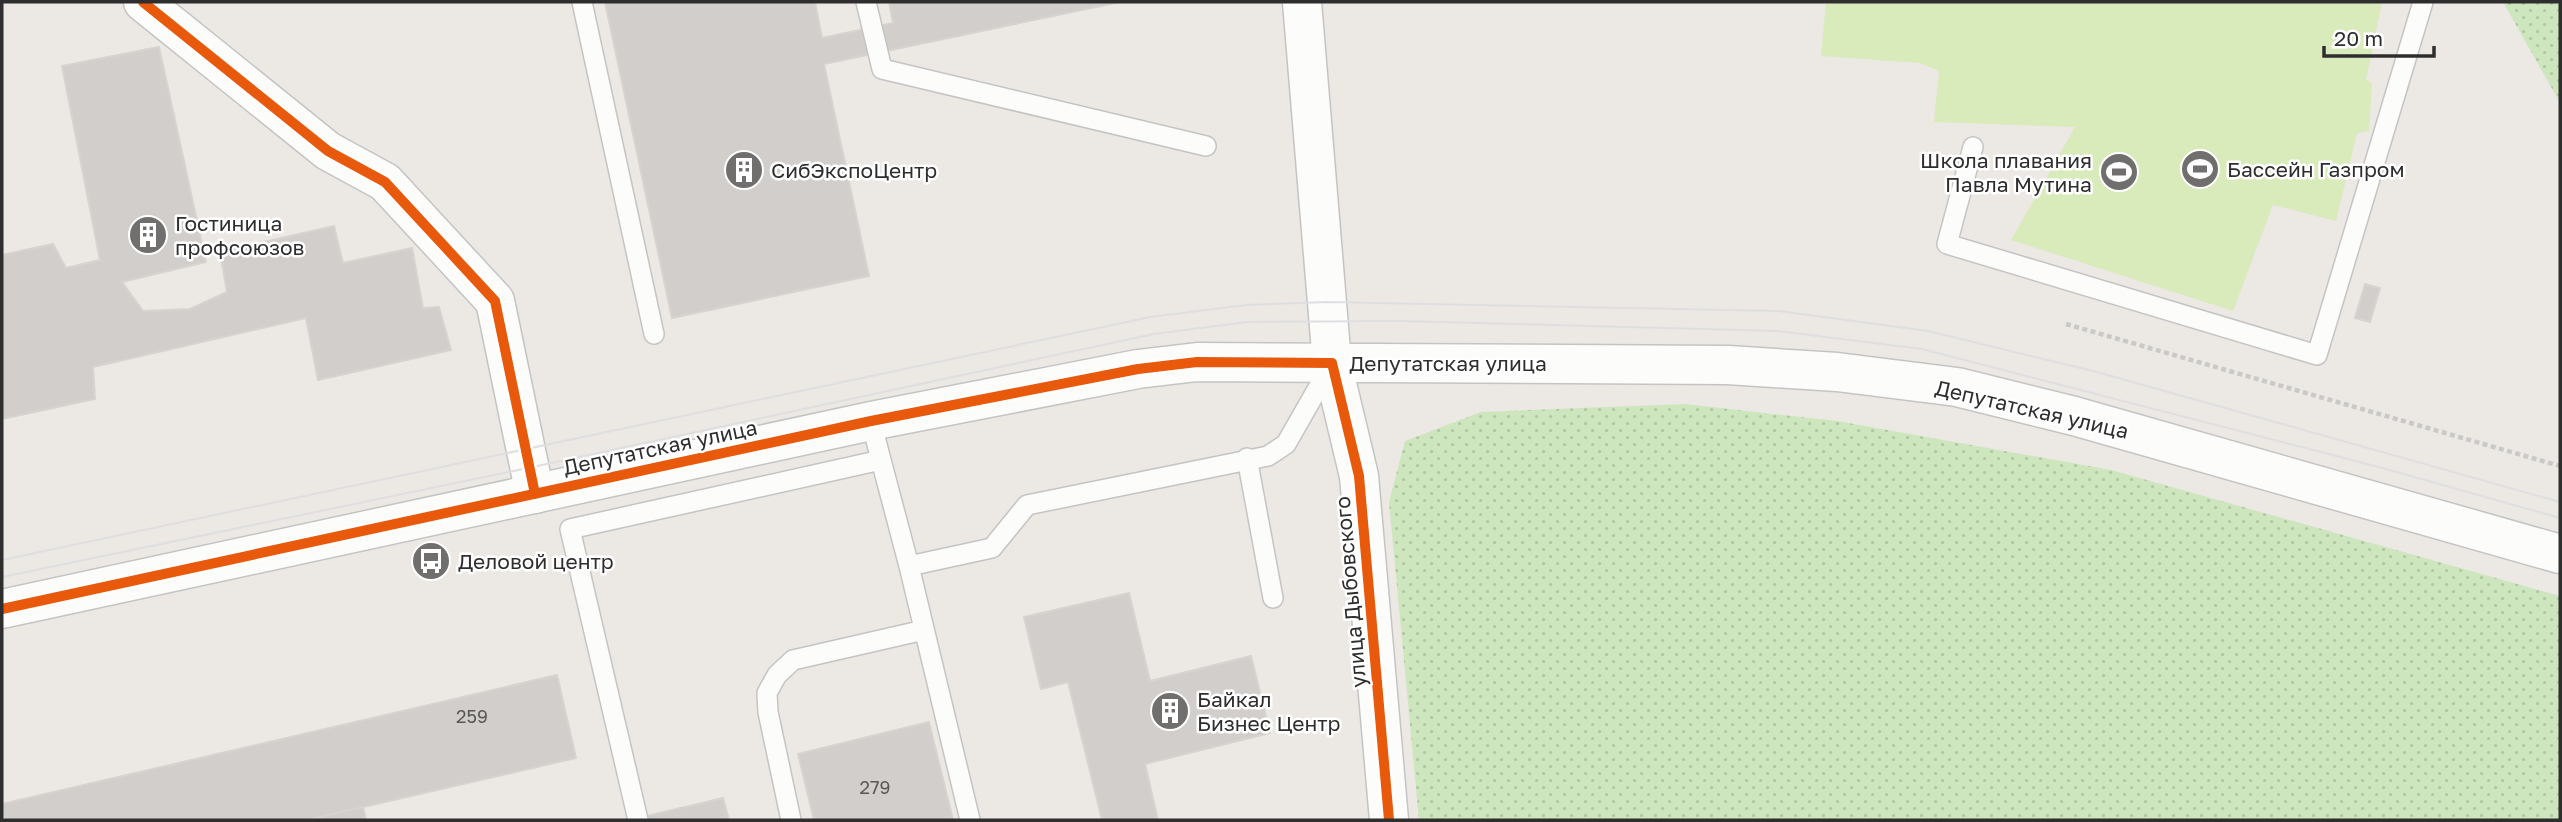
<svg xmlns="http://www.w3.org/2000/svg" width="2562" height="822" viewBox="0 0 2562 822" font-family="'Golos Text',sans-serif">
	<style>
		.park { fill: url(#park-dots) }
		.pitch { fill: #d9eabb }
		.building { fill: #d1cecb; stroke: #d7d4d0; stroke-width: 2 }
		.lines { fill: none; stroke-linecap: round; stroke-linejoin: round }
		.lane-casing { stroke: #c5c4c5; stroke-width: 22 }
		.street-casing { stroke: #c5c4c5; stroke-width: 41 }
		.secondary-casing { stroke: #c5c4c5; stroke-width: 41 }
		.path { stroke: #c9c9c8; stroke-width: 4.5; stroke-dasharray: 5 3.5; stroke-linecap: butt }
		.lane { stroke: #fcfcfb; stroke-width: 19 }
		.street { stroke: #fcfcfb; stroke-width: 38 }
		.secondary { stroke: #fcfcfb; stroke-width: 38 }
		.tram { stroke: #dfdfe1; stroke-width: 2 }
		.cycleway-casing { stroke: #fff; stroke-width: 15 }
		.cycleway { stroke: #e8590c; stroke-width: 10 }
		.labels { text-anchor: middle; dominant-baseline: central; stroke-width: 5; stroke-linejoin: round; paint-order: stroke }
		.number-label { font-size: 18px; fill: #585857 }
		.poi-label { font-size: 21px; fill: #2e2e2e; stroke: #fff; text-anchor: start }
		.street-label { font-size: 21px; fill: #2e2e2e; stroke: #fff }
	</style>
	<defs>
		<pattern id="park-dots" width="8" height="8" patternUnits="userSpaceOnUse" patternTransform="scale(1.75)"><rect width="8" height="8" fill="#cee6be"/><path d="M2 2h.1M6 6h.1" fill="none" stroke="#b1c6a4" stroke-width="1.8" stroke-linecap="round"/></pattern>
	</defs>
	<rect width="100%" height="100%" fill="#ece8e4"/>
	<path class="park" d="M 2503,2 L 2560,2 L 2560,112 L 2559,101 Z
		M 1685,404 L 1837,421 L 2111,470 L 2560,596 L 2560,820 L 1419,820 L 1389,502 L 1405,441 L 1481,412 Z"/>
	<path class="pitch" d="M 1826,2 L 2382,2 L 2366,80 L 2372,83 L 2369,131 L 2357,133 L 2336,221 L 2273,205 L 2233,311 L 2011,240 L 2075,127 L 1934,122 L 1939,71 L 1920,63 L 1821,56 Z"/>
	<path class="building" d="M 605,2 L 815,2 L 822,38 L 893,23 L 889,2 L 1120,2 L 824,64 L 869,276 L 672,318 Z
		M 159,47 L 206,262 L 122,282 L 143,311 L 190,309 L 227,292 L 220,252 L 334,226 L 343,263 L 412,248 L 423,308 L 439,307 L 451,350 L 318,380 L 306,318 L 93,367 L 95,399 L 2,419 L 2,255 L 53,244 L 66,268 L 100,260 L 62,66 Z
		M 2365,284 L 2380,288 L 2370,322 L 2355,318 Z
		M 1129,593 L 1150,681 L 1251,656 L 1270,733 L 1145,764 L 1158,820 L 1102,820 L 1068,682 L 1041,689 L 1024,617 Z
		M 557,675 L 576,758 L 307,820 L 5,820 L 2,804 Z
		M 929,722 L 953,820 L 814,820 L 798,754 Z
		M 723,798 L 729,820 L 648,820 L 647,816 Z
		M 363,807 L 366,820 L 307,820 Z"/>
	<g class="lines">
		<defs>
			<path id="lane" d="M 582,2 L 654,334
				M 866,2 L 882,69 L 1206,146
				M 1973,147 L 1947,244 L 2317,355 L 2423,2
				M 1247,458 L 1273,598
				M 881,460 L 909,566
				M 638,820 L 570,529 L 881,460 L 871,421
				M 791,820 L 768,712 L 767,693 L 777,675 L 793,660 L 924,630
				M 970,820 L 909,566 L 992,548 L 1027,505 L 1268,456 L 1286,444 L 1330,367"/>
			<path id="street" d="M 143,2 L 328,151 L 385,182 L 495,301 L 535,494"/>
			<path id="secondary" d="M 1302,2 L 1332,363 L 1359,476 L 1389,820
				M 2,609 L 871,421 L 1138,369 L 1197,362 L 1728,365 L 1837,372 L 1957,387 L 2074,416 L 2560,554"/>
		</defs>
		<use href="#lane" class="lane-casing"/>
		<use href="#street" class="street-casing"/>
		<use href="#secondary" class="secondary-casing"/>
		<path class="path" d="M 2066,324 L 2560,466"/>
		<use href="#lane" class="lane"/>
		<use href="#street" class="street"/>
		<use href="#secondary" class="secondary"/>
		<path class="tram" d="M 2,560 L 1150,317 L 1246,305 L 1327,302 L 1779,311 L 1928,331 L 2097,372 L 2560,502
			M 2,577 L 528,468 L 1154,334 L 1247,322 L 1402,321 L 1778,331 L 1922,349 L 2375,466 L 2560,518"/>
		<defs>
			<path id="cycleway" d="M 143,2 L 328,151 L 385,182 L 495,301 L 535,494
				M 2,609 L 871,421 L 1138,369 L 1197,362 L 1332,363 L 1359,476 L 1389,820"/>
		</defs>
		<use href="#cycleway" class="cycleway-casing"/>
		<use href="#cycleway" class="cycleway"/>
	</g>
	<defs>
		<symbol id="stadium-disc" viewBox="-11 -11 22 22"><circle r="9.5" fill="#706f6e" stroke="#fff"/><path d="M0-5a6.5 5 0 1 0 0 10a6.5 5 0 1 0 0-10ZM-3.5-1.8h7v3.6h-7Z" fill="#fff"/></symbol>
		<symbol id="building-disc" viewBox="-11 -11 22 22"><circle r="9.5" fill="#706f6e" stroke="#fff"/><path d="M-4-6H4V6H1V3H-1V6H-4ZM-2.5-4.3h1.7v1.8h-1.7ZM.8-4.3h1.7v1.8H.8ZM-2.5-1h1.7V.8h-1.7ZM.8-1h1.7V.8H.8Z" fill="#fff"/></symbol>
		<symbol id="bus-disc" viewBox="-11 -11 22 22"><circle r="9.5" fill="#706f6e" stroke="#fff"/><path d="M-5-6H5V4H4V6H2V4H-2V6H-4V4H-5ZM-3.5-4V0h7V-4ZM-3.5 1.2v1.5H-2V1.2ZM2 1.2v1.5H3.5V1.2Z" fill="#fff"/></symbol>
	</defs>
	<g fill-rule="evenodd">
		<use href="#stadium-disc" x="2178" y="147" width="44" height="44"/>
		<use href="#building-disc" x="722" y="148" width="44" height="44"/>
		<use href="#stadium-disc" x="2097" y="150" width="44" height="44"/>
		<use href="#building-disc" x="126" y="213" width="44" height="44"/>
		<use href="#bus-disc" x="409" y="539" width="44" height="44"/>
		<use href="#building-disc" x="1148" y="689" width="44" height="44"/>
	</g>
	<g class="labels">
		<g class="number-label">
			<text x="472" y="716">259</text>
			<text x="875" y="787">279</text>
		</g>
		<g class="poi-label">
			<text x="2092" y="160" text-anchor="end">Школа плавания<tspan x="2092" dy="24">Павла Мутина</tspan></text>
			<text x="2227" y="169">Бассейн Газпром</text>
			<text x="771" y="170">СибЭкспоЦентр</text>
			<text x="175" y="223">Гостиница<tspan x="175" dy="24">профсоюзов</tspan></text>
			<text x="458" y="561">Деловой центр</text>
			<text x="1197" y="699">Байкал<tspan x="1197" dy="24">Бизнес Центр</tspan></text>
		</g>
		<g class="street-label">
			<text x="1448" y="363">Депутатская улица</text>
			<text transform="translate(2032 409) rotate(13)">Депутатская улица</text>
			<text transform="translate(660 447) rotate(-12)">Депутатская улица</text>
			<text transform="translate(1350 592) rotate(-95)">улица Дыбовского</text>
		</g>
	</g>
	<rect width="2562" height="822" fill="none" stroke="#2e2e2e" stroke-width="7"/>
	<path d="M2324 46v10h110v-10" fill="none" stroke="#2e2e2e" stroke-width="3.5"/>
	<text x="2334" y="46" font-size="21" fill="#2e2e2e" stroke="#ffffff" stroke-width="5" paint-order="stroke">20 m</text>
</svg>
